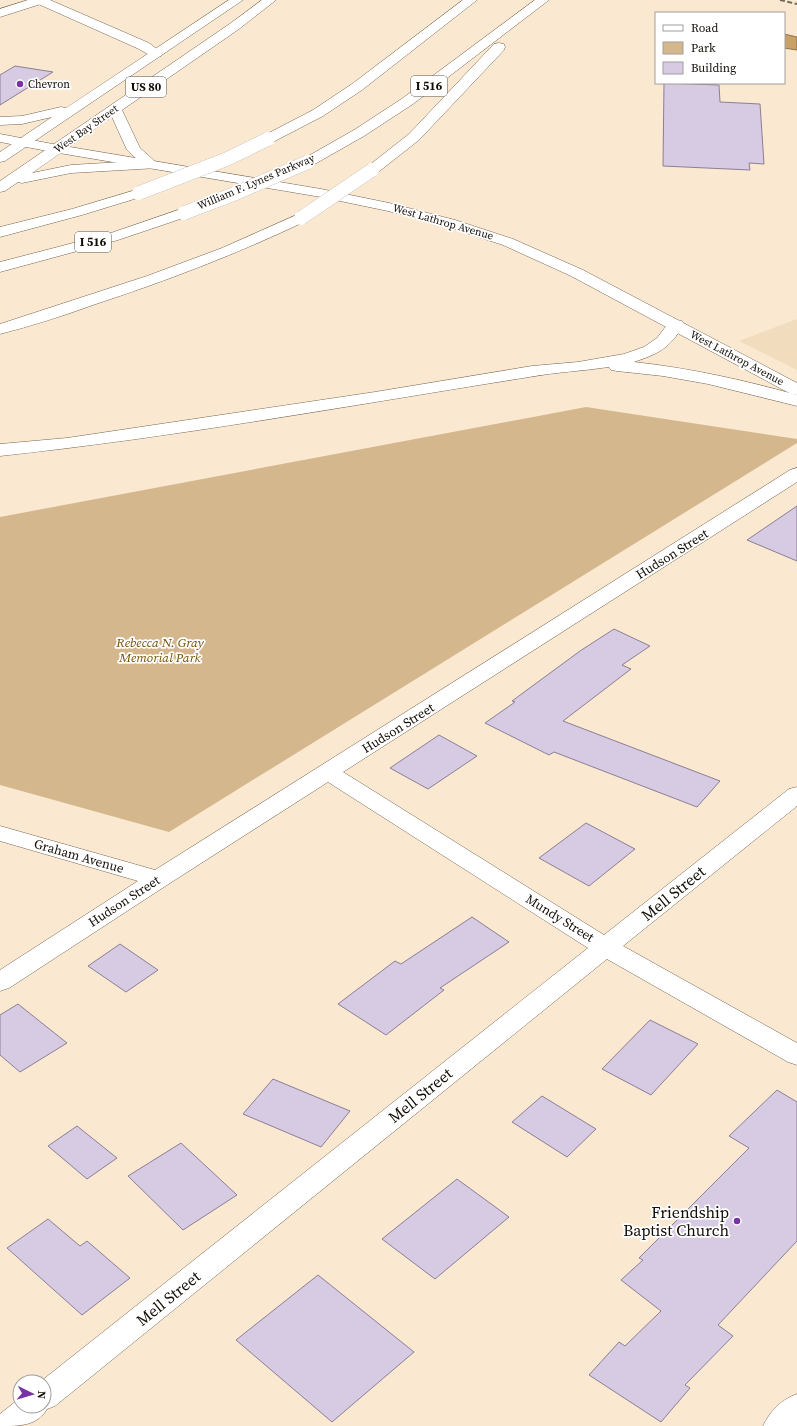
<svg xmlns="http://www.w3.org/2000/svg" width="797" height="1426" viewBox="0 0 797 1426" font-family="'Source Serif 4',serif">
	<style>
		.built { fill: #f2dcbe }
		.green { fill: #d5b78d }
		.water { fill: #c8a068; stroke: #92744b }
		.building { fill: #d7cae3; stroke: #8b7f95 }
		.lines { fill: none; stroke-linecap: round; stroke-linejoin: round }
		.minor-casing { stroke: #746551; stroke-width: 1 }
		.tertiary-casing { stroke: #746551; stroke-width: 1 }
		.secondary-casing { stroke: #746551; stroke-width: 1 }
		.primary-casing { stroke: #746551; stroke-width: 1 }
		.motorway-casing { stroke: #746551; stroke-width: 1 }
		.minor { fill: #fff; fill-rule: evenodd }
		.tertiary { fill: #fff; fill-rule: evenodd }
		.secondary { fill: #fff; fill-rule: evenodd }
		.primary { fill: #fff; fill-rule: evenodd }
		.motorway { fill: #fff; fill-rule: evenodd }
		.rail { stroke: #726759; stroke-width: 2; stroke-dasharray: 5 2.5; stroke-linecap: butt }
		.motorway-bridge-casing { stroke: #746551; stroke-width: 14; stroke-linecap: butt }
		.motorway-bridge { stroke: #fff; stroke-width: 14 }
		.poi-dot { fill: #7832a6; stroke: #fff; stroke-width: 1.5 }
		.labels { text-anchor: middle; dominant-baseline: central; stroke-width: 3.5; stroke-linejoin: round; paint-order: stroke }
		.far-poi-label { font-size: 11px; fill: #130d06; stroke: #fff; text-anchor: start }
		.far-street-label { font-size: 11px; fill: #130d06; stroke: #fff }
		.shield { fill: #fff; stroke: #5a5651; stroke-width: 1 }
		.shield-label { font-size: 12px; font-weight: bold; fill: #130d06 }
		.street-label { font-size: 13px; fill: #130d06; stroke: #fff }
		.park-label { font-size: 13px; font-style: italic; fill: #754e05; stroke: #fff }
		.near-street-label { font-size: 16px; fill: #130d06; stroke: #fff }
		.near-poi-label { font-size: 16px; fill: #130d06; stroke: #fff; text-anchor: end }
	</style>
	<rect width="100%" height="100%" fill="#fae8d1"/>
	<path class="built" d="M 797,319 L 797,370 L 739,341 Z"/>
	<path class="green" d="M 586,407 L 797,439 L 797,443 L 169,832 L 0,785 L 0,517 Z"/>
	<path class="water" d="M 784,34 L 797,37 L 797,50 L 784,48 Z"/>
	<path class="building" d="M 15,66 L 53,72 L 0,105 L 0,75 Z
		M 664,83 L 719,85 L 720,102 L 760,104 L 764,164 L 749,163 L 750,170 L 663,166 Z
		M 797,506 L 797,561 L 747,540 Z
		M 614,629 L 650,646 L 622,665 L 631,669 L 563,721 L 720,781 L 697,807 L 554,752 L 549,755 L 485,723 L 515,702 L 512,701 L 580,651 Z
		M 439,735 L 477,756 L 428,789 L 390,768 Z
		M 586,823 L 635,849 L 589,886 L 539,858 Z
		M 472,917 L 509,942 L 440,988 L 444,990 L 386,1035 L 338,1004 L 395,961 L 401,964 Z
		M 120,944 L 158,970 L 126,992 L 88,966 Z
		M 18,1004 L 67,1043 L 20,1072 L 0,1055 L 0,1015 Z
		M 650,1020 L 698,1044 L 651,1095 L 602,1069 Z
		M 273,1079 L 350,1111 L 321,1147 L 243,1114 Z
		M 777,1090 L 797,1102 L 797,1241 L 718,1325 L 733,1336 L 685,1385 L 690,1388 L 661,1422 L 589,1375 L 619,1342 L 625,1346 L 661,1311 L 621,1280 L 643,1260 L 639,1258 L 749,1148 L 729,1136 Z
		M 542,1096 L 596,1129 L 567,1157 L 512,1122 Z
		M 77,1126 L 117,1158 L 87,1179 L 48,1146 Z
		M 181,1143 L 237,1195 L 183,1230 L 128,1176 Z
		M 457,1179 L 509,1217 L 435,1279 L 382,1239 Z
		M 48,1219 L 80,1246 L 87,1241 L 130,1278 L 82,1315 L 7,1248 Z
		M 318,1275 L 414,1352 L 332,1422 L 236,1340 Z"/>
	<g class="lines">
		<defs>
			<path id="minor" d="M 34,0 L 50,0 L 149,43 L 162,53 L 161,56 C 152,58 146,53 139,49 L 36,3 Z
				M 797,468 L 797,482 L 343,772 L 604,935 L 789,789 L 797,787 L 797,806 L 623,946 L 797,1043 L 797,1065 L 788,1062 L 607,959 L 55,1406 L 47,1409 C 37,1426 20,1426 0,1426 L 0,1414 L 20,1398 L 20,1406 L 44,1406 L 44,1382 L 40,1382 L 588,948 L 328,782 L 167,885 L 9,988 L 0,991 L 0,970 L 138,881 L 0,841 L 0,826 L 155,870 L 790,470 Z
				M 797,1394 L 797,1426 L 763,1426 C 770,1411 782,1399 797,1394 Z"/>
			<path id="tertiary" d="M 58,145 L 321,189 L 389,203 L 455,220 L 513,239 L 583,270 L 797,383 L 797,395 L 791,394 L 571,276 L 503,245 L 445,226 L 388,211 L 321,197 L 53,152 L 51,149 L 53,146 Z"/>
			<path id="secondary" d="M 28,0 L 46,0 L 44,3 L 0,17 L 0,9 Z
				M 0,134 L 58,145 L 63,146 L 65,149 L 63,152 L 58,153 L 0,142 Z"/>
			<path id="primary" d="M 229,0 L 243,0 L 5,161 L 0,162 L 0,152 L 52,117 L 22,124 L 0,125 L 0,117 L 22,116 L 61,107 L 66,108 Z
				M 262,0 L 276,0 L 239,29 L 122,110 L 140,148 L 159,165 L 157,168 L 71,173 L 22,183 L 18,182 L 5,191 L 0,192 L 0,181 L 231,23 ZM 112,117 L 127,150 L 139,161 L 71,165 L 32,173 Z"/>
			<path id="motorway" d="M 463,0 L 477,0 L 362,90 L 323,116 L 273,142 L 268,143 L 263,142 L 261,139 L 263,136 L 313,110 L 352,84 Z
				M 535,0 L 549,0 L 413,104 L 364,136 L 313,165 L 308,166 L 303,165 L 301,162 L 303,159 L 354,130 L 403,98 Z
				M 499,43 L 504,44 L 505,47 L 504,50 L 419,140 L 377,173 L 372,174 L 367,173 L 365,170 L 367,167 L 409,134 L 494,44 Z
				M 139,189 L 144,190 L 146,193 L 144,196 L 82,215 L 0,237 L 0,227 L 72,209 Z
				M 184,208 L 189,210 L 192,213 L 189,216 L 118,240 L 0,272 L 0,262 L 108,234 Z
				M 301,213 L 306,215 L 309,218 L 306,221 C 237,254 166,281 93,305 C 63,316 31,326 0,334 L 0,324 L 147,276 L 222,248 Z
				M 676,320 L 682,321 L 684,325 C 668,349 660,353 634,362 C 689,368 744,380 797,395 L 797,406 L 708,384 L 663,376 L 617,371 L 611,370 L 609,367 C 583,371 556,372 529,377 C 353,405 177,437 0,456 L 0,444 L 67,438 L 375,392 L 532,366 L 578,362 L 624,354 L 644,347 L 657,338 L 670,321 Z"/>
		</defs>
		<use href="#minor" class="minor-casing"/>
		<use href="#tertiary" class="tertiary-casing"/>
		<use href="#secondary" class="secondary-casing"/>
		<use href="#primary" class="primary-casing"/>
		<use href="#motorway" class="motorway-casing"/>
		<use href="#minor" class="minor"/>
		<use href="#tertiary" class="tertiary"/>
		<use href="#secondary" class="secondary"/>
		<use href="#primary" class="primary"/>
		<use href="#motorway" class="motorway"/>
		<path class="rail" d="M 780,0 L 797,4"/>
		<defs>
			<path id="motorway-bridge" d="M 139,193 L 227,159 L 268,139
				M 184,213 L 234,194 L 308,162
				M 301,218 L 372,170"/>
		</defs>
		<use href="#motorway-bridge" class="motorway-bridge-casing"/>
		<use href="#motorway-bridge" class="motorway-bridge"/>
	</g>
	<g class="poi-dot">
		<circle cx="20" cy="84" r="4"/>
		<circle cx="737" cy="1221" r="4"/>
	</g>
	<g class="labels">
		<g class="far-poi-label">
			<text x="28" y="84">Chevron</text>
		</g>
		<g class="far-street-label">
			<text transform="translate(86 129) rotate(-35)">West Bay Street</text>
			<text transform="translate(256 182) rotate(-23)">William F. Lynes Parkway</text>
			<text transform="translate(443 222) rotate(16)">West Lathrop Avenue</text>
			<text transform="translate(737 358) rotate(28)">West Lathrop Avenue</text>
		</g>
		<g class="shield">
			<rect x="411" y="76" width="36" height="20" rx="3"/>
			<rect x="126" y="77" width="40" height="20" rx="3"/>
			<rect x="75" y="232" width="36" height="20" rx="3"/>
		</g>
		<g class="shield-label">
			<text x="429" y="86">I 516</text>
			<text x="146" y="87">US 80</text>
			<text x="93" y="242">I 516</text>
		</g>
		<g class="street-label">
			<text transform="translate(672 554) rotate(-32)">Hudson Street</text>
			<text transform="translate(398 728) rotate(-32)">Hudson Street</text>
			<text transform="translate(79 856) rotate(16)">Graham Avenue</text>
			<text transform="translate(124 901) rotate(-33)">Hudson Street</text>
			<text transform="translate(560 918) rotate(32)">Mundy Street</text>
		</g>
		<g class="park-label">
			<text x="160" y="642">Rebecca N. Gray<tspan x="160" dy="15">Memorial Park</tspan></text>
		</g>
		<g class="near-street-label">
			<text transform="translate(673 893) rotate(-39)">Mell Street</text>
			<text transform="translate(420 1095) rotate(-39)">Mell Street</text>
			<text transform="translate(168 1298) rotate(-39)">Mell Street</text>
		</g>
		<g class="near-poi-label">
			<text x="729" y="1212">Friendship<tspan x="729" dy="18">Baptist Church</tspan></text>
		</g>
	</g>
	<rect x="655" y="12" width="130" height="72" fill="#ffffff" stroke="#a19e9b"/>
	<rect x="663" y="25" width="20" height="6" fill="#ffffff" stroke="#a19e9b"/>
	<text x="691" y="32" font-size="12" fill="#130d06">Road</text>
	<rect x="663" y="42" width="20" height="12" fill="#d5b78d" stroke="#a19e9b"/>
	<text x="691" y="52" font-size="12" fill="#130d06">Park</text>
	<rect x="663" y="62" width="20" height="12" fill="#d7cae3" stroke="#a19e9b"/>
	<text x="691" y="72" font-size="12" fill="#130d06">Building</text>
	<g transform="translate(32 1394) rotate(95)"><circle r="19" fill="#ffffff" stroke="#a19e9b"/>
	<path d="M0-3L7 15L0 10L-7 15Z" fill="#7832a6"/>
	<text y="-6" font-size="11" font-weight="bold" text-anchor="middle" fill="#130d06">N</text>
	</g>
</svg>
